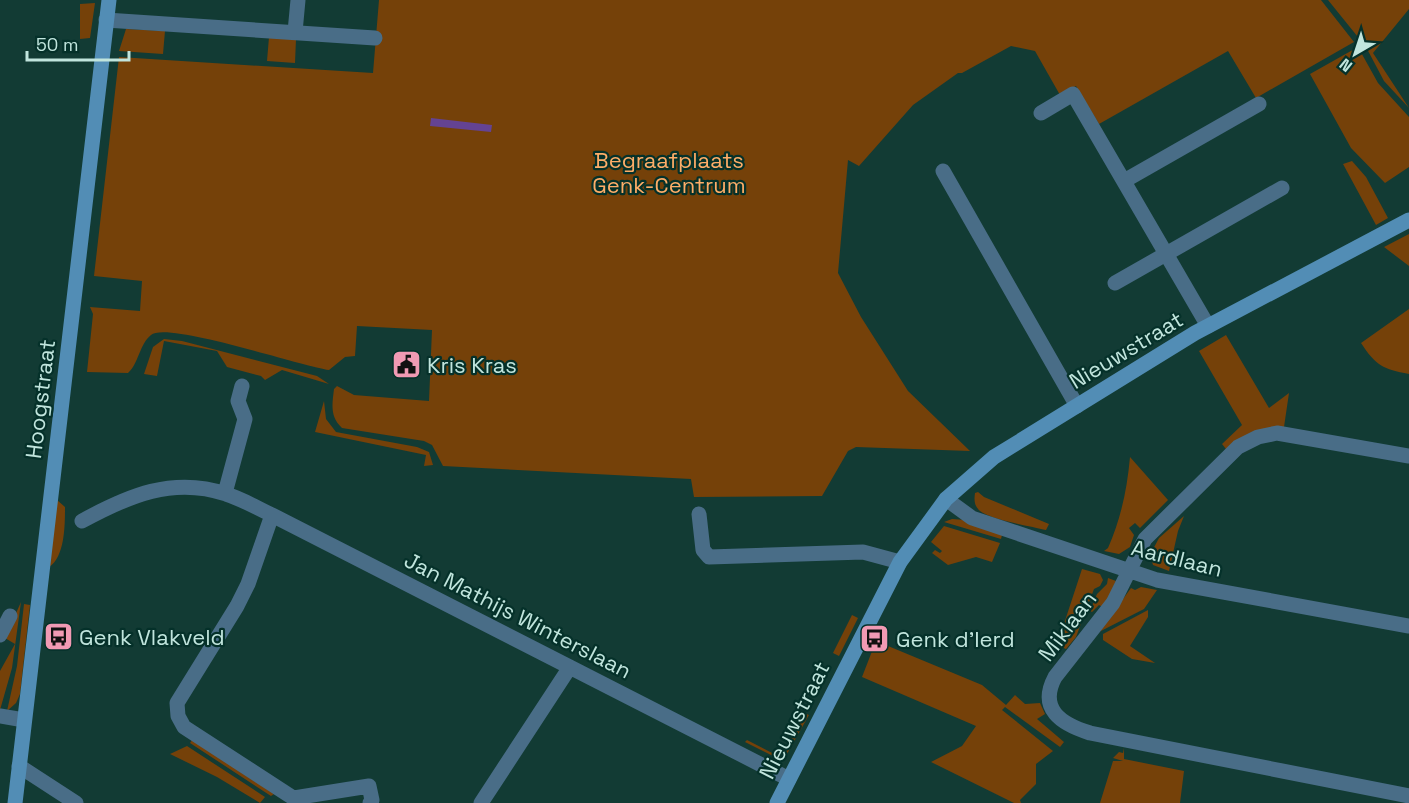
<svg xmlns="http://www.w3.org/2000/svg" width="1409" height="803" viewBox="0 0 1409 803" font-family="'Space Grotesk',sans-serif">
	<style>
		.green { fill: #754109 }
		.water { fill: #644393 }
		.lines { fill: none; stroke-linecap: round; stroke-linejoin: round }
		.street { stroke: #496d87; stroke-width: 15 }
		.secondary { stroke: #528db5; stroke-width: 15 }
		.labels { text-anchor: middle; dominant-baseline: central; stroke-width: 4.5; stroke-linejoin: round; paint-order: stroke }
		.park-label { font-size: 22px; fill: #fdad68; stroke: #05312a }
		.street-label { font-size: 22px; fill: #c1e5dd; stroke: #05312a }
		.poi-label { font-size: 22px; fill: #c1e5dd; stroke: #05312a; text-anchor: start }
	</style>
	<rect width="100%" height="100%" fill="#123b34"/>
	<path class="green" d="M 379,0 L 1321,0 L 1354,42 L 1256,98 L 1228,51 L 1099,124 L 1076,86 L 1060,95 L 1035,51 L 1011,46 L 962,73 L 958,73 L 913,105 L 859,166 L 848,160 L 838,273 L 861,317 L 908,391 L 970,451 L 856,447 L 848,451 L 822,496 L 694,497 L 691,479 L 443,466 L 432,445 L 424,441 L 342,428 C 330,417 332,405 334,389 L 337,386 L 354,395 L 429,401 L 432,330 L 357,326 L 355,356 L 345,357 L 329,370 C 300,366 167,321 151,335 C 139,345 139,363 128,373 L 87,372 L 93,314 L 90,307 L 140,311 L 142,281 L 94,276 L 119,57 L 373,73 Z
		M 1328,0 L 1409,0 L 1409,9 L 1373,53 L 1409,108 L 1384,81 L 1366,47 Z
		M 95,3 L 90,38 L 80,39 L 80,4 Z
		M 126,29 L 165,31 L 163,54 L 119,51 Z
		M 269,37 L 296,39 L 295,63 L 267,61 Z
		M 1358,47 L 1378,83 L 1409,117 L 1409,167 L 1385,183 L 1351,148 L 1310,74 Z
		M 1352,161 L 1366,177 L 1388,218 L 1376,225 L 1343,164 Z
		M 1409,234 L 1409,266 L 1384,247 Z
		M 1409,309 L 1409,374 C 1383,369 1376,366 1361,343 Z
		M 1226,335 L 1269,408 L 1289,393 L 1284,427 L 1226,449 L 1222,444 L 1242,425 L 1199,351 Z
		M 164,339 L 182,341 L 317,376 L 329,384 L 282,370 L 265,380 L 261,376 L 227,367 L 217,351 L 164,341 L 157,376 L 144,374 L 153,347 Z
		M 324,401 L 326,419 L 336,432 L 417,447 L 429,452 L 433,465 L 424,466 L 426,455 L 315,432 Z
		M 1130,457 L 1168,500 L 1140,528 L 1135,523 L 1129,528 L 1134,535 L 1130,547 L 1119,554 L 1104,551 L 1108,548 C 1121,518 1127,490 1130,457 Z
		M 978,492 L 984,497 L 1049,524 L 1046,530 C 1030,526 992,520 980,511 C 974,506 974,500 975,493 Z
		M 57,500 L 65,507 C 65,525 65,557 49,567 Z
		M 1184,516 L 1178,531 L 1169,571 L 1153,565 L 1150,555 L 1159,538 Z
		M 952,519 L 966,520 L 1002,535 L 1001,539 L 944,522 Z
		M 944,526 L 1000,543 L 992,562 L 976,557 L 948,565 L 932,553 L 935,550 L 940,553 L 942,551 L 931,542 Z
		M 1082,569 L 1100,574 L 1103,580 L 1100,586 L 1094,589 L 1076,637 L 1066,649 L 1057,645 Z
		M 1108,578 L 1116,581 L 1104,608 L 1099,605 L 1092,612 L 1090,611 L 1097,594 L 1107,584 Z
		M 1141,587 L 1157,590 L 1144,609 L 1099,632 L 1131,588 L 1135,590 Z
		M 21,602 L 12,668 L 0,710 L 0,671 L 15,644 L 5,638 Z
		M 24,604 L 30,605 L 20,694 L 16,703 L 7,711 L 17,666 Z
		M 1148,610 L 1148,617 L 1130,646 L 1155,663 L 1132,659 L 1103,640 L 1103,634 Z
		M 852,615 L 858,618 L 839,656 L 833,653 Z
		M 876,641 L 982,685 L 1006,705 L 1015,695 L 1025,704 L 1040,703 L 1045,714 L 1037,719 L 1064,742 L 1060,747 L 1005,707 L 1002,710 L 1053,751 L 1036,764 L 1036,784 L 1020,800 L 1021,803 L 1014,803 L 931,762 L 962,746 L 976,726 L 862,677 Z
		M 804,713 L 809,715 L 783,761 L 745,742 L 747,740 L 778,756 L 783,755 Z
		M 192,740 L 274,794 L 271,796 L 190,743 Z
		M 187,746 L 265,797 L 260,803 L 217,777 L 170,754 Z
		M 1124,748 L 1124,759 L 1184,771 L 1180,803 L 1100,803 L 1113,761 L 1123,761 L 1113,758 L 1119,752 L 1123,753 Z"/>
	<path class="water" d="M 431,118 L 492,125 L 491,132 L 430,126 Z"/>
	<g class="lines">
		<path class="street" d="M 106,20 L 375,38
			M 295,32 L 298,0
			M 1041,113 L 1073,94 L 1208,326
			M 943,171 L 1077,406
			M 1124,181 L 1259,104
			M 1115,283 L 1282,188
			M 1409,456 L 1277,433 L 1258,437 L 1238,447 L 1145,539 L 1113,603 L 1055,677 C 1038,709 1061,724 1090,733 L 1409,796
			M 225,493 L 245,419 L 238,401 L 242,386
			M 946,499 L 972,518 L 1157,580 L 1409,626
			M 699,514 L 703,550 L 709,557 L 863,552 L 900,562
			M 272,515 L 248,584 L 237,606 L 177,703 L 178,716 L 184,727 L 301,803
			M 82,521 C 128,496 173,476 226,494 C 242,499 257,508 272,515 L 789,779
			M 0,635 L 10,616
			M 0,716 L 24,720
			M 19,766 L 76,803
			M 294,798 L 369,786 L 372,800 L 370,803
			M 481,803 L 570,667"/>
		<path class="secondary" d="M 15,803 L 109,0
			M 777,803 L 900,562 L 946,499 L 994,457 L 1195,333 L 1409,220"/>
	</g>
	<defs>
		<symbol id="civic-square" viewBox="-11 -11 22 22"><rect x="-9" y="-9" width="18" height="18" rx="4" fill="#f19ab4" stroke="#05312a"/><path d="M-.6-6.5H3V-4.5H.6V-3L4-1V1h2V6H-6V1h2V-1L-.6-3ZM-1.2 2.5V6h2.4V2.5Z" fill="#111"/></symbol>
		<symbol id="bus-square" viewBox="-11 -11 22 22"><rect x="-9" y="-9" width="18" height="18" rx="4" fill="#f19ab4" stroke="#05312a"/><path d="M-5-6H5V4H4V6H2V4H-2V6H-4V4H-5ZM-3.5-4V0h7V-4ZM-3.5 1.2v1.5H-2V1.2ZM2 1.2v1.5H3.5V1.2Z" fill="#111"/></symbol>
	</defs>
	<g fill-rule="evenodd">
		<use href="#civic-square" x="390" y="348" width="33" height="33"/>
		<use href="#bus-square" x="42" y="620" width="33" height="33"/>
		<use href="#bus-square" x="858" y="622" width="33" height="33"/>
	</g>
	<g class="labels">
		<g class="park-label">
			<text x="669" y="160">Begraafplaats<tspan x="669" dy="25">Genk-Centrum</tspan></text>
		</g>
		<g class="street-label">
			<text transform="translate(1126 350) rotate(-31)">Nieuwstraat</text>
			<text transform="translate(40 399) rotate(-83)">Hoogstraat</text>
			<text transform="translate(1177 558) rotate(14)">Aardlaan</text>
			<text transform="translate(518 615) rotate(27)">Jan Mathijs Winterslaan</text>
			<text transform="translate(1067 626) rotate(-53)">Miklaan</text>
			<text transform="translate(794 720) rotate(-63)">Nieuwstraat</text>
		</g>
		<g class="poi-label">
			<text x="427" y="365">Kris Kras</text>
			<text x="79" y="637">Genk Vlakveld</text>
			<text x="896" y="639">Genk d'Ierd</text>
		</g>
	</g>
	<g transform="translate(1355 54) rotate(219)" stroke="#05312a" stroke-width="4.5" paint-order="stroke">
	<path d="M0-4.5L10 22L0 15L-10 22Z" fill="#c1e5dd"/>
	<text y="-9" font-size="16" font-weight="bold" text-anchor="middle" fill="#c1e5dd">N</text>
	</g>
	<path d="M27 51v9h102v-9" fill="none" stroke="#c1e5dd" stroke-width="3"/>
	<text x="36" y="51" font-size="18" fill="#c1e5dd" stroke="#05312a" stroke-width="4.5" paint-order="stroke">50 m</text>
</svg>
